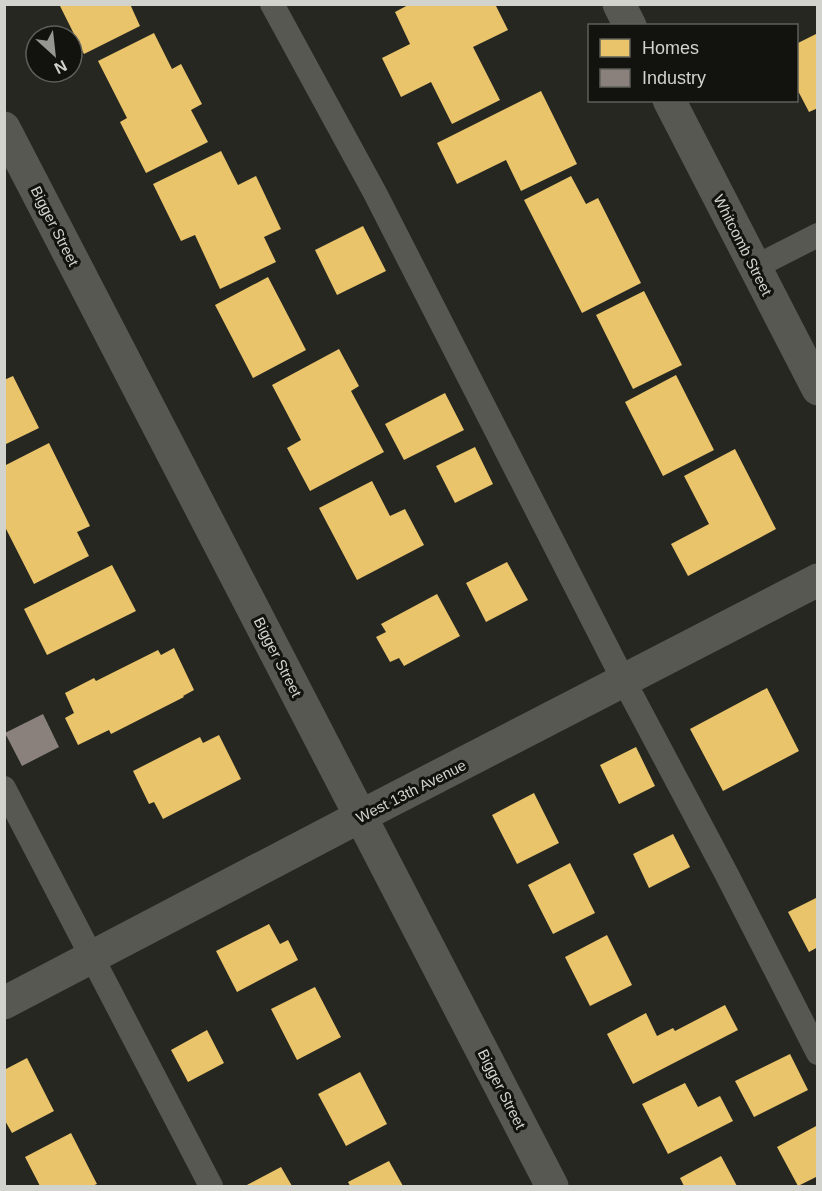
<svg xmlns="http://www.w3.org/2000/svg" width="822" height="1191" viewBox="0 0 822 1191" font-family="Helvetica,sans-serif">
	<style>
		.homes { fill: #e9c46a }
		.industry { fill: #8a817c }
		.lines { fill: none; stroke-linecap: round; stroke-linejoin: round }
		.lane { stroke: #585852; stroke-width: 24 }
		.street { stroke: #585852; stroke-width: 33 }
		.labels { text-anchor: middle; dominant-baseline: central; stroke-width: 6; stroke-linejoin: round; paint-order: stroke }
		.street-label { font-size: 15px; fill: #d3d3cd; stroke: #12120e }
	</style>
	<rect width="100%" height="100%" fill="#272722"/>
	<path class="homes" d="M 59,4 L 130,4 L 140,26 L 84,54 Z
		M 410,4 L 495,4 L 508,30 L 473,47 L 500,100 L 452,124 L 431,82 L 401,97 L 382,58 L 410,44 L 395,12 Z
		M 154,33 L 172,69 L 181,64 L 202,104 L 191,110 L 208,142 L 146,173 L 120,122 L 127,118 L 98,61 Z
		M 818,33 L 818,108 L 809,112 L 796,87 L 796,44 Z
		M 541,91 L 577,164 L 521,191 L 506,160 L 457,184 L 437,143 Z
		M 221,151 L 238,185 L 256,176 L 281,229 L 264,237 L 276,262 L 220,289 L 195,235 L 181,241 L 153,184 Z
		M 571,176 L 586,204 L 598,198 L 641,283 L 582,313 L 524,200 Z
		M 363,226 L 386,271 L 337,295 L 315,250 Z
		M 268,277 L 306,350 L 253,378 L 215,305 Z
		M 644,291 L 682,365 L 633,389 L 596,315 Z
		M 339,349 L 359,386 L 351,391 L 384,452 L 310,491 L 287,448 L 301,440 L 272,385 Z
		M 676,375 L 714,450 L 663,476 L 625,402 Z
		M 13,376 L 39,428 L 4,445 L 4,380 Z
		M 445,393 L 464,430 L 404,460 L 385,424 Z
		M 49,443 L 90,526 L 77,532 L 89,556 L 34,584 L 4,525 L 4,466 Z
		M 475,447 L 493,484 L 455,503 L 436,466 Z
		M 735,449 L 776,529 L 688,576 L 671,544 L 709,524 L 684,476 Z
		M 372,481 L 390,516 L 405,509 L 424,545 L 357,580 L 319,508 Z
		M 507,562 L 528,600 L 486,622 L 466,583 Z
		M 112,565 L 136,611 L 47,655 L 24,609 Z
		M 437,594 L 460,636 L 404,666 L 399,658 L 390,662 L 376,637 L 386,632 L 381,624 Z
		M 174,648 L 194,690 L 183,696 L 184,697 L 111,734 L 109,730 L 78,745 L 65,718 L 74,713 L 65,693 L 94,678 L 96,681 L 158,650 L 161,655 Z
		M 767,688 L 799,751 L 723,791 L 690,729 Z
		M 219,735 L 241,779 L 163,819 L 154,802 L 149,804 L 133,771 L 200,737 L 203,743 Z
		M 636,747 L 655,786 L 619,804 L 600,765 Z
		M 534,793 L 559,843 L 517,864 L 492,815 Z
		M 673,834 L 690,867 L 649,888 L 633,854 Z
		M 570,863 L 595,913 L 553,934 L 528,885 Z
		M 818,897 L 818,947 L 809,952 L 788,912 Z
		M 269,924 L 280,944 L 288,940 L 298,960 L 237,992 L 216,951 Z
		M 607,935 L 632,985 L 590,1006 L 565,957 Z
		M 315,987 L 341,1037 L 297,1060 L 271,1009 Z
		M 725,1005 L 738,1030 L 633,1084 L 607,1034 L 646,1013 L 657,1036 L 673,1028 L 675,1031 Z
		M 207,1030 L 224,1063 L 188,1082 L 171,1050 Z
		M 790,1054 L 808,1090 L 754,1117 L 735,1081 Z
		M 27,1058 L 54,1111 L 12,1133 L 4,1119 L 4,1070 Z
		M 360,1072 L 387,1124 L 346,1146 L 318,1094 Z
		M 685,1083 L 698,1107 L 720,1096 L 733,1121 L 668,1154 L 642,1104 Z
		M 818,1125 L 818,1176 L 798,1186 L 777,1147 Z
		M 71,1133 L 97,1184 L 92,1186 L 40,1186 L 25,1157 Z
		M 721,1156 L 737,1186 L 684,1186 L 680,1178 Z
		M 389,1161 L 403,1186 L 350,1186 L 348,1182 Z
		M 281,1167 L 292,1186 L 245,1186 Z"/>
	<path class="industry" d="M 43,714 L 59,747 L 22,766 L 5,733 Z"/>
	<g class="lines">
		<path class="lane" d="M 272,4 L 375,193 L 624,681 L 726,873 L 818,1053
			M 755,267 L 818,235
			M 4,788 L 211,1186"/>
		<path class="street" d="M 619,4 L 630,26
			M 669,100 L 818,389
			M 4,128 L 552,1186
			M 4,1003 L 361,816 L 818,580"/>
	</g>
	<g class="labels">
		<g class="street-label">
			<text transform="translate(55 226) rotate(63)">Bigger Street</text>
			<text transform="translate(743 245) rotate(63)">Whitcomb Street</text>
			<text transform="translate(278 657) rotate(63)">Bigger Street</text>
			<text transform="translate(411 791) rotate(-27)">West 13th Avenue</text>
			<text transform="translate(502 1089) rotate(63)">Bigger Street</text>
		</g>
	</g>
	<rect width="822" height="1191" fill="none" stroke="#d3d3cd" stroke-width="12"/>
	<rect x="588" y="24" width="210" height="78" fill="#12120e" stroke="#5f5f5a" stroke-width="1.5"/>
	<rect x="600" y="39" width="30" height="18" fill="#e9c46a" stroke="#5f5f5a" stroke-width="1.5"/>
	<text x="642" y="54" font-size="18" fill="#d3d3cd">Homes</text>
	<rect x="600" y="69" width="30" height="18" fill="#8a817c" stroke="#5f5f5a" stroke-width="1.5"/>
	<text x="642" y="84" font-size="18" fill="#d3d3cd">Industry</text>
	<g transform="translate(54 54) rotate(153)"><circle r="28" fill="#12120e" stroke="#5f5f5a" stroke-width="1.5"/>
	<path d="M0-4.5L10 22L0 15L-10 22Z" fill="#979791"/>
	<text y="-9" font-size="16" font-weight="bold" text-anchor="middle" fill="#d3d3cd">N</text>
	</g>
</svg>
